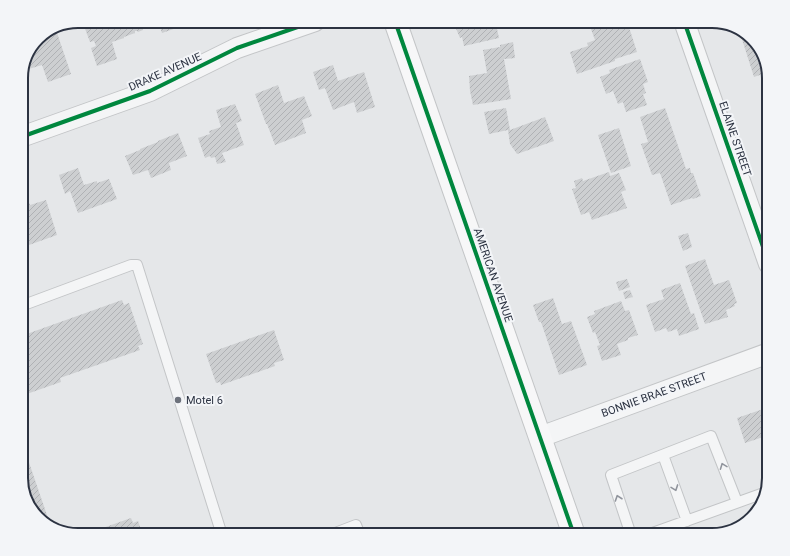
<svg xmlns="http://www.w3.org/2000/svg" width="790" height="556" viewBox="0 0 790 556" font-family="Roboto,sans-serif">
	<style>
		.building { fill: url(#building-hatch) }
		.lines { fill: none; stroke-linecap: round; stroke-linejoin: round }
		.lane-casing { stroke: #c3c5c7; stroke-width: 12 }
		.street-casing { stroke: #c3c5c7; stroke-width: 22 }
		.secondary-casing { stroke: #c3c5c7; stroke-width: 24 }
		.lane { stroke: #f4f5f6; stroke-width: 10 }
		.street { stroke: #f4f5f6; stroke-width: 20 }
		.secondary { stroke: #f7f7f8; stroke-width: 22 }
		.cycleway-casing { stroke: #f3f5f8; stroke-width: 6 }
		.cycleway { stroke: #00873e; stroke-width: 4 }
		.oneway { stroke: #90949c }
		.poi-dot { fill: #6d727c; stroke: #f3f5f8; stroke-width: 1.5 }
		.labels { text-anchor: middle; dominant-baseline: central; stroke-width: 4; stroke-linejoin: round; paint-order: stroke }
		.street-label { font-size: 11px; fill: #2c3342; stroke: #f3f5f8 }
		.poi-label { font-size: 11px; fill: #2c3342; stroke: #f3f5f8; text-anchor: start }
		.rim { fill: none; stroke: #2c3342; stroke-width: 2 }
	</style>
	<defs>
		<pattern id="building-hatch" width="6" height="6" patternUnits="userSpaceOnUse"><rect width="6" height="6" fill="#cdcfd1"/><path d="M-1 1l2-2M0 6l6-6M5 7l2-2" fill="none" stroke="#b0b2b5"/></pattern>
	</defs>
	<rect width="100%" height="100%" fill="#e5e7e9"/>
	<path class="building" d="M 94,21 L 144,21 L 146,27 L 143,28 L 143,30 L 138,32 L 137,31 L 135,31 L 135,33 L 124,37 L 124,38 L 112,42 L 117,59 L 97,66 L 91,48 L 96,46 L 94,41 L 90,42 L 84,26 L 90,25 L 89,23 Z
		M 158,21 L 190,21 L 191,23 L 162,33 Z
		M 454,21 L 500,21 L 501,28 L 497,29 L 499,38 L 464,46 L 462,37 L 460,38 L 454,24 Z
		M 588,21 L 627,21 L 637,52 L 615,59 L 615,61 L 577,74 L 570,52 L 588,46 L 587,43 L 595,40 Z
		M 56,30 L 71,74 L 48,82 L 42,65 L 22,71 L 40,35 Z
		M 744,32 L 747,33 L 763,53 L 768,72 L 754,77 L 740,33 Z
		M 513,42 L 515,58 L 504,59 L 511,99 L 473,105 L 470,91 L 469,76 L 487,73 L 483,50 L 500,47 L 500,45 Z
		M 640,59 L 648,82 L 643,84 L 646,93 L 643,94 L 647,105 L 626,112 L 623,102 L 618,104 L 613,91 L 606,94 L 600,77 L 610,73 L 609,70 Z
		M 333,65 L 338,81 L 364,72 L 375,107 L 357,113 L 354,102 L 333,110 L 325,88 L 319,90 L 313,72 Z
		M 278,85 L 284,103 L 304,96 L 312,116 L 302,120 L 306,133 L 275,145 L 267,124 L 266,124 L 255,94 Z
		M 769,98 L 769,115 L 763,100 Z
		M 235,104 L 242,121 L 236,123 L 244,145 L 222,153 L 226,162 L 217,164 L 215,157 L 211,158 L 210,156 L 205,158 L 198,138 L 210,134 L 209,131 L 221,127 L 216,110 Z
		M 506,108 L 510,130 L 545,117 L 554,141 L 517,154 L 510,144 L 508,130 L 489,134 L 484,112 Z
		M 665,108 L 686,169 L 690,168 L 691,173 L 693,173 L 701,196 L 693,199 L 692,198 L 671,205 L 660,173 L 652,175 L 641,144 L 648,142 L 640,117 Z
		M 619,128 L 631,166 L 611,173 L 598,135 Z
		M 178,133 L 187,156 L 169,163 L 171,170 L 151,178 L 148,170 L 133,175 L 125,156 L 140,150 L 140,149 L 158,142 L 158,141 Z
		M 78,168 L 84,185 L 97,181 L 97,183 L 109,179 L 117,199 L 78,213 L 70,191 L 65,194 L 59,175 Z
		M 609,172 L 610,176 L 619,173 L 626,190 L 621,192 L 627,208 L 592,220 L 589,212 L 581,215 L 572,189 L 576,188 L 574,181 L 582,178 L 583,181 Z
		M 21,195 L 24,202 L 28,200 L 30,205 L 46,200 L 57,235 L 29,245 L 27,237 L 21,239 Z
		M 688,233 L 692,247 L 683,251 L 678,236 Z
		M 705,259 L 714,285 L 729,280 L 737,303 L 734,304 L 735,306 L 726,310 L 728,317 L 705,324 L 685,266 Z
		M 627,279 L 630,287 L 619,291 L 616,282 Z
		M 680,283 L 691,314 L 694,313 L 699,329 L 679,336 L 677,329 L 668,332 L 666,328 L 655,332 L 646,305 L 664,299 L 661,290 Z
		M 630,290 L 633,297 L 625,299 L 623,292 Z
		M 553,298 L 562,324 L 571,321 L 587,365 L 559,375 L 541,322 L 539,322 L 533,305 Z
		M 122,300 L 124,305 L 129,303 L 143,344 L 138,346 L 140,350 L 60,378 L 61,382 L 21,396 L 21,336 Z
		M 621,301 L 625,311 L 629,310 L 638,335 L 628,338 L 628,340 L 617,344 L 621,355 L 602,361 L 597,346 L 600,345 L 595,332 L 593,333 L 587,317 L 595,314 L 594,311 Z
		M 274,330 L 284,360 L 274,363 L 275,366 L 221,385 L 220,382 L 216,383 L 206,354 Z
		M 769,407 L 769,435 L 745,443 L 737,418 Z
		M 21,439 L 49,521 L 44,523 L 45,524 L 29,506 L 21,481 Z
		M 131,518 L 133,523 L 138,521 L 143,535 L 83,535 Z
		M 190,530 L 192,535 L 176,535 Z"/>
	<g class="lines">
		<defs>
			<path id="lane" d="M 21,306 L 131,265 L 137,265 L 222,535
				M 663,455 L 687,521
				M 330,535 L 356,525 L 360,535
				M 631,535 L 611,475 L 711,436 L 737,502
				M 647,535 L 764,493"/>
			<path id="street" d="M 684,21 L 769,264
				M 21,137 L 150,91 L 237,48 L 315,21
				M 540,437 L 769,353"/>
			<path id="secondary" d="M 395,21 L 574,535"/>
		</defs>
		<use href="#lane" class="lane-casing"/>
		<use href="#street" class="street-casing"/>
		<use href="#secondary" class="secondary-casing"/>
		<use href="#lane" class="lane"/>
		<use href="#street" class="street"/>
		<use href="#secondary" class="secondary"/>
		<defs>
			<path id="cycleway" d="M 395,21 L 574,535
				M 684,21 L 769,264
				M 21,137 L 150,91 L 237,48 L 315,21"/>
		</defs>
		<use href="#cycleway" class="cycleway-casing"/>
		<use href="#cycleway" class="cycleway"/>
	</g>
	<defs><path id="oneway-chevron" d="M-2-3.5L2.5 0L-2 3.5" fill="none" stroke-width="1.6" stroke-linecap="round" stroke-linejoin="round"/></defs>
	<g class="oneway">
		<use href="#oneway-chevron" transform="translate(723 466) rotate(-111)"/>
		<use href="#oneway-chevron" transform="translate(675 488) rotate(70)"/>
		<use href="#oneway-chevron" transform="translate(618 498) rotate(-109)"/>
	</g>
	<circle class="poi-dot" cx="178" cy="400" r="4"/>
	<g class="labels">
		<g class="street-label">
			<text transform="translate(165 72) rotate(-24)">DRAKE AVENUE</text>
			<text transform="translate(735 139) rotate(71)">ELAINE STREET</text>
			<text transform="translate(493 275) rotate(71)">AMERICAN AVENUE</text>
			<text transform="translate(654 395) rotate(-20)">BONNIE BRAE STREET</text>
		</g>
		<g class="poi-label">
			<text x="186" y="400">Motel 6</text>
		</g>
	</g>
	<path d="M0 0H790V556H0ZM78 28H712A50 50 0 0 1 762 78V478A50 50 0 0 1 712 528H78A50 50 0 0 1 28 478V78A50 50 0 0 1 78 28Z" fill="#f3f5f8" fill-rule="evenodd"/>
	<path class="rim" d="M78 28H712A50 50 0 0 1 762 78V478A50 50 0 0 1 712 528H78A50 50 0 0 1 28 478V78A50 50 0 0 1 78 28Z"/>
</svg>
